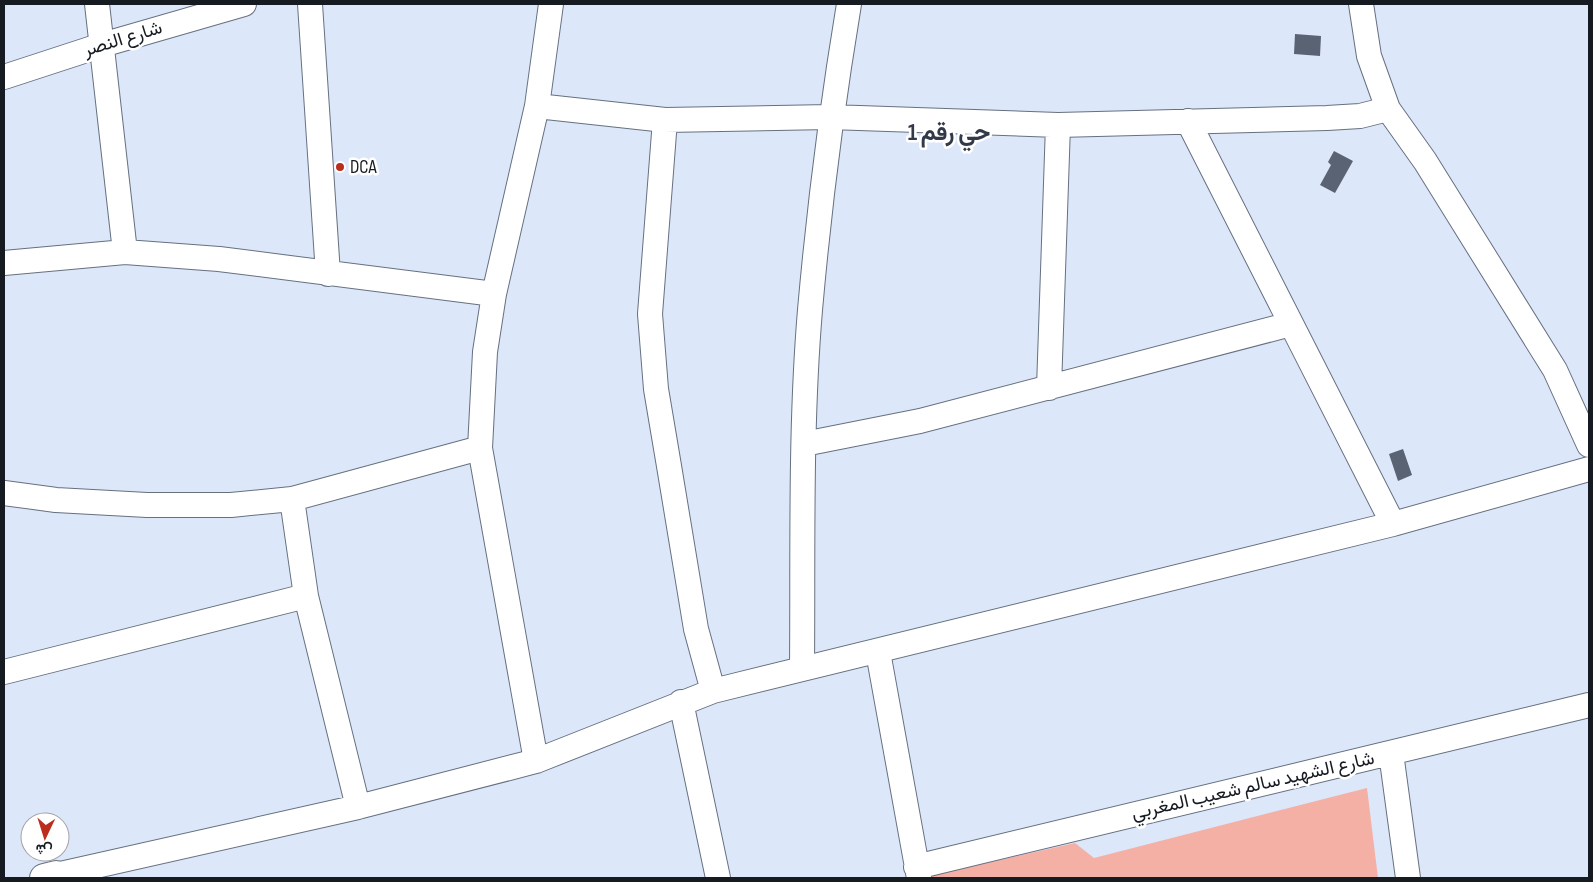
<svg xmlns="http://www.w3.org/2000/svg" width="1593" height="882" viewBox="0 0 1593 882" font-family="'Sofia Sans Condensed',Vazirmatn,sans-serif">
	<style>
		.green { fill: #f4b0a4 }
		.building { fill: #5a6373 }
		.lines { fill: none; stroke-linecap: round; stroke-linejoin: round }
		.minor-casing { stroke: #667080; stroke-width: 26 }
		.tertiary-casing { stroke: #667080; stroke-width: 30 }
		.minor { stroke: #fff; stroke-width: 24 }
		.tertiary { stroke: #fff; stroke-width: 28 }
		.poi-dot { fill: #bb2e1d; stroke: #fff; stroke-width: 2 }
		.labels { text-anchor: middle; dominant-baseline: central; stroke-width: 5; stroke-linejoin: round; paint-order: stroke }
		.street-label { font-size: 19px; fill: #161a21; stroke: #fff }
		.poi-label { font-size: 19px; fill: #161a21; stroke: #fff; text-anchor: start }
		.district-label { font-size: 24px; font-weight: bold; fill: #323a49; stroke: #fff }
	</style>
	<rect width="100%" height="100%" fill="#dce7fa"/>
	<path class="green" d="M 1367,788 L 1378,878 L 928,878 L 928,876 L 1075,843 L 1094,858 Z"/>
	<path class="building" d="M 1295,34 L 1321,36 L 1320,56 L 1294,54 Z
		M 1334,151 L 1353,161 L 1335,193 L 1320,185 L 1331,165 L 1328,162 Z
		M 1403,449 L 1412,475 L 1398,481 L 1389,454 Z"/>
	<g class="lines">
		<defs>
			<path id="minor" d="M 97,4 L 125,252
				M 310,4 L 328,274
				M 1361,4 L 1369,56 L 1388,109 L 1425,161 L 1555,370 L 1589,445
				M 4,77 L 102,45 L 244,4
				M 537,106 L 665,120 L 830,117 L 1058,125 L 1327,118 L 1360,116 L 1388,109
				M 665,120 L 650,314 L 656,389 L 669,466 L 696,629 L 713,691
				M 1188,121 L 1393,524
				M 4,263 L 125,252 L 219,259 L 494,294
				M 1049,388 L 1058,125
				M 804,444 L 920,421 L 1291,324
				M 4,493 L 56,500 L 147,505 L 231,505 L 292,499 L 480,448
				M 292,499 L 306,596 L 358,807
				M 878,652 L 919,878
				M 802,669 C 803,549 800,429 810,310 C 819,208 832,106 849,4
				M 4,672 L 306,596
				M 681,702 L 718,878
				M 1391,753 L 1408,878
				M 536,761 L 480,448 L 485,352 L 494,294 L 537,106 L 551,4
				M 916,867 L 1589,705
				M 56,875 L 358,807 L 536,761 L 713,691 L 1393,524 L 1589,469"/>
			<path id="tertiary" d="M 44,878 L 56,875 L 57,878"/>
		</defs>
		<use href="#minor" class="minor-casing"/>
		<use href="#tertiary" class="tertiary-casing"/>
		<use href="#minor" class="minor"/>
		<use href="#tertiary" class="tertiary"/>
	</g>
	<circle class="poi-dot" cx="340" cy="167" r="5"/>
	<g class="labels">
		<g class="street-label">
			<text transform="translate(123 39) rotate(-17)">شارع النصر</text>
			<text transform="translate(1253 786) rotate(-13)">شارع الشهيد سالم شعيب المغربي</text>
		</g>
		<g class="poi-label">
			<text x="350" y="167">DCA</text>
		</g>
		<g class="district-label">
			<text x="949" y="132">حي رقم 1</text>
		</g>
	</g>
	<rect width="1593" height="882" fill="none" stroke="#161a21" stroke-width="10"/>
	<g transform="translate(45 837) rotate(184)"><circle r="24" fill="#ffffff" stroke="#a2a3a6"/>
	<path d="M0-4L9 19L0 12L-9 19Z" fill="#bb2e1d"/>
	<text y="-8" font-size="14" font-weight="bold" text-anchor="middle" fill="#161a21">ش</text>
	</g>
</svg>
